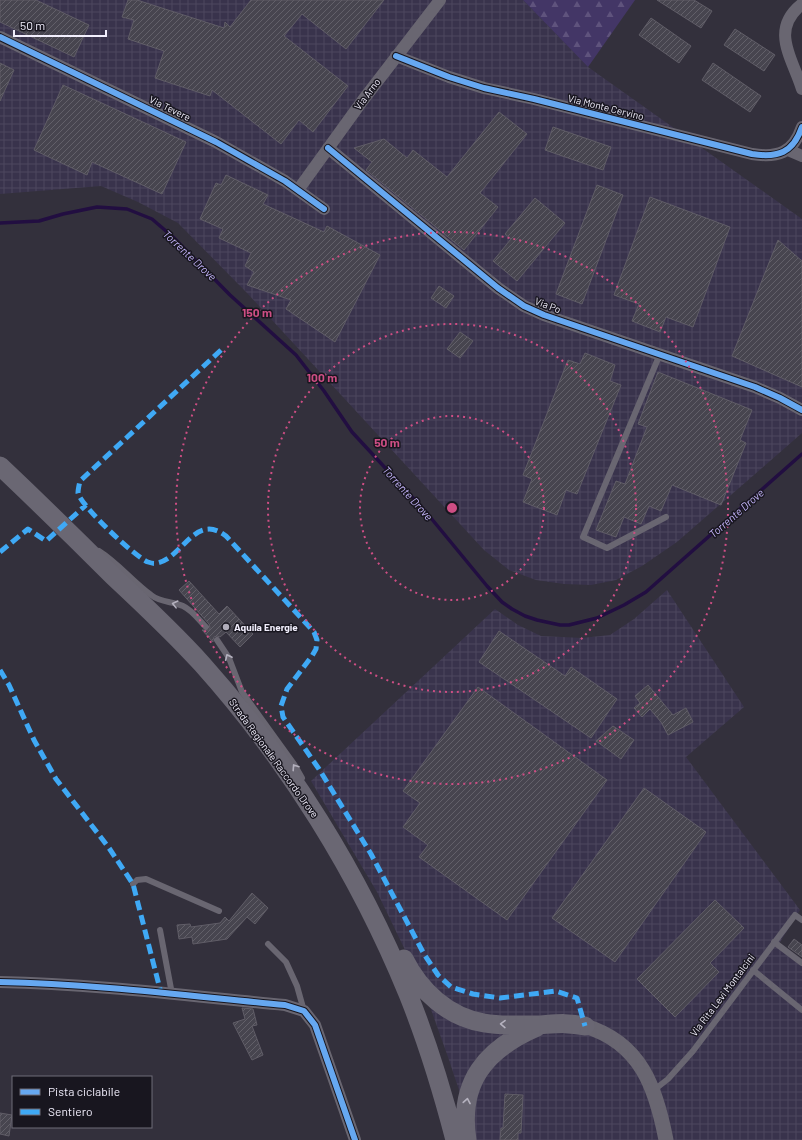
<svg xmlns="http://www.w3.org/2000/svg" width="802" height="1140" viewBox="0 0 802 1140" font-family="Barlow,sans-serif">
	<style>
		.industrial { fill: url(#industrial-grid) }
		.forest { fill: url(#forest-firs) }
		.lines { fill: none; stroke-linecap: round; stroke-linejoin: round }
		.stream { stroke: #220e41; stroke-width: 3.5 }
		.building { fill: url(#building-hatch); stroke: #605d67 }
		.service { stroke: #696671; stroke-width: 6 }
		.minor { stroke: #696671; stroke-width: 12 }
		.tertiary { stroke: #696671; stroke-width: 15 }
		.primary { stroke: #6a6773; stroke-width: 19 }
		.quiet { stroke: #3fa9f5; stroke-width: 5; stroke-dasharray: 10 5; stroke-linecap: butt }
		.cycleway-casing { stroke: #18161f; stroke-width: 8 }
		.cycleway { stroke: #66a8f1; stroke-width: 6 }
		.oneway { stroke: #b4b1be }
		.oneway2 { stroke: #b5b2bf }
		.ring { fill: none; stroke: #ce4e84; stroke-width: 2; stroke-dasharray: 2 4 }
		.poi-dot { fill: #afacb9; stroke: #18161f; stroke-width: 1.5 }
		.labels { text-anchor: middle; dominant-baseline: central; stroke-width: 3; stroke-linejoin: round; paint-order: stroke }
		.street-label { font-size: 10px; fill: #f2effd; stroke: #18161f }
		.poi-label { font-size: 10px; font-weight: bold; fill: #f2effd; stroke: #18161f; text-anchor: start }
		.water-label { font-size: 11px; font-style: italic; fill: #c5b5fc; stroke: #18161f }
		.centre { fill: #ce4e84; stroke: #18161f; stroke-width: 2 }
		.ring-label { font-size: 12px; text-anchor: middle; font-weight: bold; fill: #ce4e84; stroke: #18161f; stroke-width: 3; stroke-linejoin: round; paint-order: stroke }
	</style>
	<defs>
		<pattern id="industrial-grid" width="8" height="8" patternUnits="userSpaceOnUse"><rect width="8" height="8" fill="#39334c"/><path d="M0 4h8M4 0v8" fill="none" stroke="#4c475e"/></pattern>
		<pattern id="forest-firs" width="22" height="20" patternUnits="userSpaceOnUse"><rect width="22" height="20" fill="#433666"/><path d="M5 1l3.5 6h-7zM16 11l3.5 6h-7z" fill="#5f537d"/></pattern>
		<pattern id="building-hatch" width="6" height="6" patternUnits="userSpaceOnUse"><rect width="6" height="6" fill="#47454f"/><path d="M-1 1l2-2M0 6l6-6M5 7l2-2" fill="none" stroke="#626069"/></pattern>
	</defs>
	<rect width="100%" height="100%" fill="#33303c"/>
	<path class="industrial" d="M 0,0 L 523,0 L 588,67 L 802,219 L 802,433 L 677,542 L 642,566 L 616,580 L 591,585 L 564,584 L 536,580 L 509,570 L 484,550 L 248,294 L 178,223 L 138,202 L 101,186 L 0,194 Z
		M 667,590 L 744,707 L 686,757 L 800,910 L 777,947 L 802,966 L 802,1140 L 473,1140 L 463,1102 L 448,1057 L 429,1004 L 406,952 L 377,892 L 311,781 L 495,609 L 518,625 L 541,636 L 582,638 L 610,635 L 634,619 Z"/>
	<path class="forest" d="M 523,0 L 635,0 L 588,67 Z"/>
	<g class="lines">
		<path class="stream" d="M 0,223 L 39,221 L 63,214 L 97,207 L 127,209 L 152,219 L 173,237 L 230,295 L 296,355 L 324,391 L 352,432 L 426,512 L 487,586 L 502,602 L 512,609 L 525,616 L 537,620 L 560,625 L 569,625 L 597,618 L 624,605 L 646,592 L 802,454"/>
	</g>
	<path class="building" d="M 0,0 L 36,0 L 89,25 L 74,57 L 0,22 Z
		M 128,0 L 137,0 L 224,28 L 225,22 L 230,27 L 251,0 L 384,0 L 346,49 L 302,14 L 284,36 L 348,86 L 313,132 L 299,120 L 281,144 L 212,90 L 210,96 L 155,78 L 164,51 L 128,39 L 134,20 L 122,17 Z
		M 657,0 L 694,0 L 712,11 L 701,28 Z
		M 651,18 L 691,46 L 679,63 L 639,35 Z
		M 735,29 L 775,55 L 764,71 L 724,45 Z
		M 0,63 L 14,70 L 0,101 Z
		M 713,63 L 761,96 L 750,112 L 702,80 Z
		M 63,85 L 186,142 L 162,194 L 92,162 L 87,175 L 34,150 Z
		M 499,112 L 527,134 L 480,193 L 498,207 L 464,250 L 366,170 L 372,162 L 354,148 L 384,139 L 407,158 L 413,150 L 447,177 Z
		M 553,127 L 611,147 L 603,170 L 545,150 Z
		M 226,175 L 268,195 L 263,204 L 324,232 L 327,226 L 380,255 L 335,342 L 286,309 L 291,300 L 247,285 L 254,272 L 245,266 L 251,253 L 219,238 L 223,229 L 200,219 L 216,183 L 221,185 Z
		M 597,185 L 623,195 L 582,304 L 556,294 Z
		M 650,197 L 730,227 L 693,327 L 666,317 L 660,332 L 632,321 L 639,304 L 614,295 Z
		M 535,198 L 565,223 L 517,281 L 493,261 L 511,239 L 505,234 Z
		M 778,240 L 802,261 L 802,387 L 732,356 Z
		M 439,286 L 454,296 L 446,308 L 431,298 Z
		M 460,332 L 473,341 L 460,358 L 447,349 Z
		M 585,353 L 615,365 L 610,381 L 621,385 L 577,494 L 566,490 L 557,515 L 523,502 L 532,479 L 523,475 L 568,360 L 580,364 Z
		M 658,372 L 752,410 L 740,440 L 746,443 L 721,505 L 672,485 L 661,511 L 649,506 L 641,524 L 624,517 L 616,537 L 596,530 L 616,481 L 625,484 L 647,427 L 638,424 Z
		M 189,581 L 219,614 L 227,606 L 253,634 L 240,647 L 226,632 L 220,637 L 217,636 L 214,637 L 213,640 L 213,642 L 202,630 L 209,630 L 210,628 L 209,624 L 179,590 Z
		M 499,631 L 565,676 L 571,667 L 617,699 L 591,738 L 479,662 Z
		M 648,685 L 673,715 L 686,708 L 693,722 L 668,735 L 661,722 L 650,709 L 642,717 L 634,708 L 640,703 L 635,696 Z
		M 478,687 L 607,780 L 507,920 L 419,857 L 428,845 L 403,827 L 420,803 L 403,791 Z
		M 613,726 L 634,740 L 621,759 L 596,741 Z
		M 644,788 L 706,832 L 615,962 L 552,918 Z
		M 252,893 L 268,908 L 255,924 L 247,917 L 227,939 L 193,944 L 192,937 L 179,939 L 177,925 L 190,924 L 191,927 L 220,923 L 225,917 L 229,921 Z
		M 715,900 L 744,928 L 710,963 L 719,972 L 675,1017 L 637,979 Z
		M 794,939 L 802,945 L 802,957 L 788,947 Z
		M 242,1008 L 253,1009 L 257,1025 L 252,1026 L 263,1055 L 252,1060 L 233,1023 L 245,1019 Z
		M 505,1094 L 523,1095 L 521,1133 L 518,1133 L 518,1140 L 500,1140 L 501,1128 L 503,1128 Z
		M 0,1113 L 12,1115 L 9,1136 L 0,1134 Z"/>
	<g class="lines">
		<path class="service" d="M 660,354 L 583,537 L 607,548 L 666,517
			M 99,551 C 118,563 132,581 151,595 C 161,603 172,601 183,606 C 192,610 199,620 206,627
			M 217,640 L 229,658 L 242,692 L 294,764 L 302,778
			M 133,884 L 137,880 L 146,879 L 219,911
			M 160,930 L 172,994
			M 774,942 L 802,963
			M 268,944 L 286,962 L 297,986 L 304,1011
			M 753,970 L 802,1010
			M 654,1090 L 668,1079 L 693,1051 L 795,915 L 802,920"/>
		<path class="minor" d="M 802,4 C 769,30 793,59 802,89
			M 0,37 L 216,142 L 285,181 L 324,209
			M 396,56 L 449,77 L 484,88 L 534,99 L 752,154 C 778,158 793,153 802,127
			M 328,148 L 498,288 L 524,306 L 544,315 L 755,387 L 780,398 L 802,410
			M 788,150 L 802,156
			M 298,190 L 363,100 L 440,0
			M 0,982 C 95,984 190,996 285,1005 L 304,1011 L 315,1025 L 355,1140"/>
		<path class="tertiary" d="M 585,1026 C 641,1043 656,1088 666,1140"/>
		<path class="primary" d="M 0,466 C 38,502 76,539 113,576 C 143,604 174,633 202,664 C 288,760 359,874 408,994 C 427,1041 442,1090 455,1140
			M 404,959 C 420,991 448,1017 484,1023 C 501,1026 519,1025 536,1025 C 555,1024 566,1022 585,1026
			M 467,1140 C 458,1082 486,1049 537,1027"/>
		<path class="quiet" d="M 221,350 L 80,481 C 79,485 78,490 78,493 C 81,506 135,557 148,562 C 151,563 154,564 157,563 C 183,558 195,512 226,536 L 314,632 L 317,640 L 316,649 L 312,656 L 287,689 L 281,706 L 283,717 L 319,769 L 371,854 L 424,954 L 438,975 L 451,987 L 473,994 L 500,998 L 556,991 L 577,998 L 585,1026
			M 0,552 L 28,529 L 46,541 L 86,505
			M 0,670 L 9,685 L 34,740 L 56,779 L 109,848 L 133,884 L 161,993"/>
		<defs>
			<path id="cycleway" d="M 0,37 L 216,142 L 285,181 L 324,209
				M 396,56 L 449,77 L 484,88 L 534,99 L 752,154 C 778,158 793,153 802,127
				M 328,148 L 498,288 L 524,306 L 544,315 L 755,387 L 780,398 L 802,410
				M 0,982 C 95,984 190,996 285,1005 L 304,1011 L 315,1025 L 355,1140"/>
		</defs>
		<use href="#cycleway" class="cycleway-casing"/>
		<use href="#cycleway" class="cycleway"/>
	</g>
	<defs><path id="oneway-chevron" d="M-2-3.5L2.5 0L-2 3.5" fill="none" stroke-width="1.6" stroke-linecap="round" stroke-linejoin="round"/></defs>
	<g class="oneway">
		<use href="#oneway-chevron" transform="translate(175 604) rotate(-166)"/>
		<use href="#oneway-chevron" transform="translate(228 657) rotate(-115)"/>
		<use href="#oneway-chevron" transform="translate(295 767) rotate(-123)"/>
	</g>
	<g class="oneway2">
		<use href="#oneway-chevron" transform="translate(503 1024) rotate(-179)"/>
		<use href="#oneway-chevron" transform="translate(467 1101) rotate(-80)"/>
	</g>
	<g class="ring">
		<circle cx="452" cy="508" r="92"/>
		<circle cx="452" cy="508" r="184"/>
		<circle cx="452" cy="508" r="276"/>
	</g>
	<circle class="poi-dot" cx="226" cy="627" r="4"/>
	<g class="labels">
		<g class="street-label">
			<text transform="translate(367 94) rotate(-53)">Via Arno</text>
			<text transform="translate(606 107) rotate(14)">Via Monte Cervino</text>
			<text transform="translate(170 108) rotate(26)">Via Tevere</text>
			<text transform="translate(548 305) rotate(21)">Via Po</text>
			<text transform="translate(274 758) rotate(54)">Strada Regionale Raccordo Drove</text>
			<text transform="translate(722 995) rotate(-53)">Via Rita Levi Montalcini</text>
		</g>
		<g class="poi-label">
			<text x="234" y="627">Aquila Energie</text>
		</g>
		<g class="water-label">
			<text transform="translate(190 255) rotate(43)">Torrente Drove</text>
			<text transform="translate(408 493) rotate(48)">Torrente Drove</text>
			<text transform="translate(736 513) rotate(-41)">Torrente Drove</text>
		</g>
	</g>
	<circle cx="452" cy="508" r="6" class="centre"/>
	<g class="ring-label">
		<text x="257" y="317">150 m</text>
		<text x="322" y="382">100 m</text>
		<text x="387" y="447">50 m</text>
	</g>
	<rect x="12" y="1076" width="140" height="52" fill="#18161f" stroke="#6f6d78"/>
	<rect x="20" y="1089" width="20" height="6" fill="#66a8f1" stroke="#6f6d78"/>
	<text x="48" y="1096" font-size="12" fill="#f2effd">Pista ciclabile</text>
	<rect x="20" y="1109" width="20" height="6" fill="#3fa9f5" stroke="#6f6d78"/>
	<text x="48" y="1116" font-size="12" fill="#f2effd">Sentiero</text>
	<path d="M14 30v6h92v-6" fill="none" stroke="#f2effd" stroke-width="2"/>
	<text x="20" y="30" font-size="12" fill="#f2effd" stroke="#18161f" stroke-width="3" paint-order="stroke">50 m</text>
</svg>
